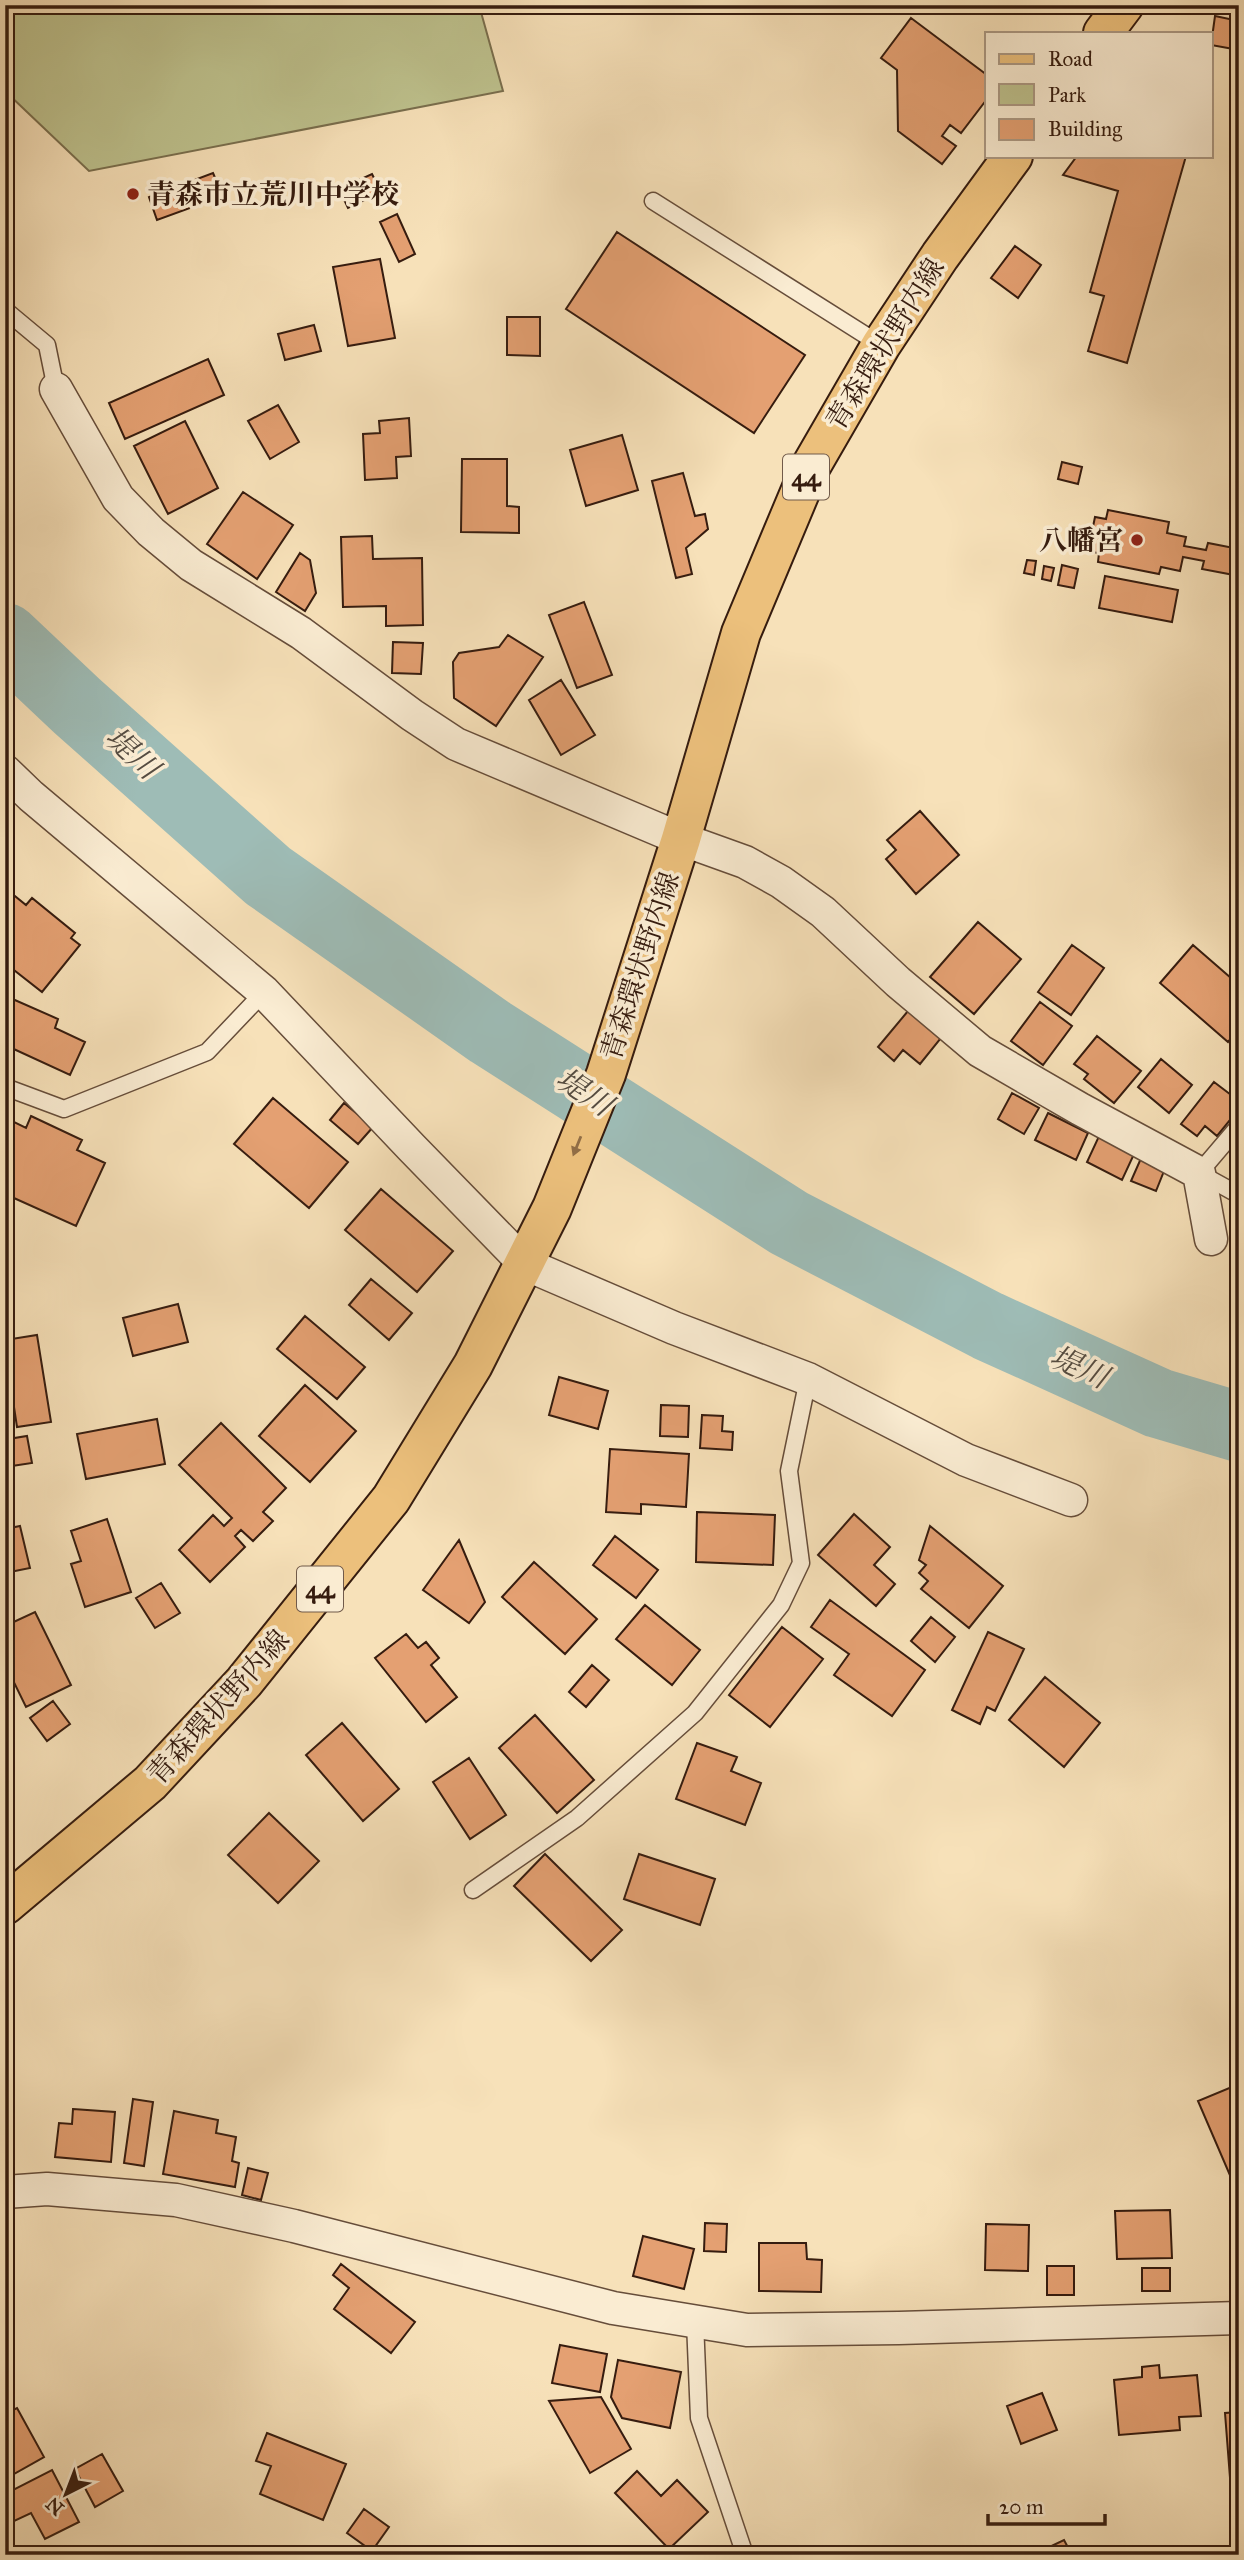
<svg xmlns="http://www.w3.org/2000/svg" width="1244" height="2560" viewBox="0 0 1244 2560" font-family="'IM FELL Great Primer','Noto Serif JP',serif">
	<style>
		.green { fill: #bec28e; stroke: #7a6f4e; stroke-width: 2 }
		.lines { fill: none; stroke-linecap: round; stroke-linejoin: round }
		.river { stroke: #9ebcb6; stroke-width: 70 }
		.building { fill: #e4a072; stroke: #361c0f; stroke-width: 2 }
		.service-casing { stroke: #664d3a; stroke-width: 19 }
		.minor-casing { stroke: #664d3a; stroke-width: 35 }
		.primary-casing { stroke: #361c0f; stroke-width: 42 }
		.service { stroke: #faecd2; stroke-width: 16 }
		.minor { stroke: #faecd2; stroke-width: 32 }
		.primary { stroke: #ecc07c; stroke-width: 38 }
		.oneway { fill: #916e46 }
		.poi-dot { fill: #8f2418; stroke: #faecd2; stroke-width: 2.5 }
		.labels { text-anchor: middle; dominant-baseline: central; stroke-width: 7; stroke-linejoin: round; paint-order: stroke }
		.shield { fill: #faecd2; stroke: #715a4a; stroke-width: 2 }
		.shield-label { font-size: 26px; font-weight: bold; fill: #361c0f }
		.poi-label { font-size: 28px; font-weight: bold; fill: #361c0f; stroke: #faecd2; text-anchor: start }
		.street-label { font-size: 28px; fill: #361c0f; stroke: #faecd2 }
		.water-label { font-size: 30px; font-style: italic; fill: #554c41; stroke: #faecd2 }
	</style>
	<rect width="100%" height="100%" fill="#f7e1b9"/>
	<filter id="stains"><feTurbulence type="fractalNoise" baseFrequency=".00286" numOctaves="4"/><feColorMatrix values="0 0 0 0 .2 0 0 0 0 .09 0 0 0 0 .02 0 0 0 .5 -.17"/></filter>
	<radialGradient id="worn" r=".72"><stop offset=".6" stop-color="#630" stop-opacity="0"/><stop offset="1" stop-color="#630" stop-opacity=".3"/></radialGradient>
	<path class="green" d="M 5,5 L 479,5 L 503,91 L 89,171 L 5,91 Z"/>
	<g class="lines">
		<path class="river" d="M 5,638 L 77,706 L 268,876 L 490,1032 L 789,1223 L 988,1326 L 1158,1403 L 1239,1427"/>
	</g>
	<path class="building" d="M 1215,16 L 1239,21 L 1239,50 L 1211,45 Z
		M 911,18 L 987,75 L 987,99 L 961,133 L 950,125 L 942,136 L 956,146 L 942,164 L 898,131 L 897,70 L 881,58 Z
		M 1077,156 L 1186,156 L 1127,363 L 1088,351 L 1104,296 L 1090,292 L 1118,191 L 1063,175 Z
		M 213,173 L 223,196 L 157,220 L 149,197 Z
		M 372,174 L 381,192 L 348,208 L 339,189 Z
		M 397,214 L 415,254 L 399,262 L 380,222 Z
		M 617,232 L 805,355 L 754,433 L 566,309 Z
		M 1015,246 L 1041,265 L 1018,298 L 991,278 Z
		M 380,259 L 395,338 L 348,346 L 333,267 Z
		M 507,317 L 540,317 L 540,356 L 507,355 Z
		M 314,325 L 321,351 L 285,360 L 278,334 Z
		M 208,359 L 224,395 L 125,439 L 109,403 Z
		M 278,405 L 299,442 L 270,459 L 248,421 Z
		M 409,418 L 411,456 L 396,457 L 397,478 L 365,480 L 363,434 L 380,433 L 379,421 Z
		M 185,421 L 218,488 L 168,514 L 134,446 Z
		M 622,435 L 638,490 L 586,506 L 570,450 Z
		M 462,459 L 507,459 L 507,506 L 519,507 L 519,533 L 461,532 Z
		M 1062,462 L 1082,467 L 1078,484 L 1058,479 Z
		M 683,473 L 695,516 L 705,514 L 708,529 L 686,548 L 692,574 L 676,578 L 652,481 Z
		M 243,492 L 293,525 L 257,579 L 207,544 Z
		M 1108,510 L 1169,522 L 1167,533 L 1186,537 L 1184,546 L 1206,550 L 1208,543 L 1239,549 L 1234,575 L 1202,569 L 1204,561 L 1183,557 L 1180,571 L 1161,567 L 1159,574 L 1098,562 L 1099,553 L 1088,551 L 1095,517 L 1106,519 Z
		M 372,536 L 373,559 L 422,558 L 423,625 L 386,626 L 386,606 L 343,607 L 341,537 Z
		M 300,553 L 310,560 L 316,593 L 305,611 L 276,592 Z
		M 1027,560 L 1036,561 L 1034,575 L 1024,573 Z
		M 1062,565 L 1078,569 L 1074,588 L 1058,585 Z
		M 1044,566 L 1054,568 L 1051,581 L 1042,579 Z
		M 1105,576 L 1178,590 L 1172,622 L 1099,608 Z
		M 584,602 L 612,675 L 577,688 L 549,615 Z
		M 508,635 L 543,657 L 496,726 L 454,698 L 453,662 L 459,653 L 499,647 Z
		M 393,642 L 423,643 L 421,674 L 392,673 Z
		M 561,680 L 595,735 L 561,755 L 529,700 Z
		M 920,811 L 959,855 L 916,894 L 886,859 L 896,850 L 887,840 Z
		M 5,888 L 26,905 L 32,898 L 75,933 L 71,938 L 80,945 L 42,992 L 5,963 Z
		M 978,922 L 1021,959 L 974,1014 L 930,977 Z
		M 1072,945 L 1104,968 L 1071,1015 L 1038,992 Z
		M 1193,945 L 1239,985 L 1239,1029 L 1228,1042 L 1160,983 Z
		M 8,997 L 58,1019 L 55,1028 L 85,1042 L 70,1075 L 5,1045 L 5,1003 Z
		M 1040,1002 L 1072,1026 L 1043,1065 L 1011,1041 Z
		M 908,1011 L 941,1038 L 920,1064 L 903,1050 L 894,1061 L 878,1047 Z
		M 1097,1036 L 1141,1071 L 1114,1103 L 1084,1079 L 1088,1074 L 1074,1064 Z
		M 1161,1059 L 1192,1085 L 1169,1113 L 1138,1087 Z
		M 1214,1082 L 1239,1101 L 1239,1109 L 1217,1136 L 1205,1126 L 1197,1136 L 1181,1124 Z
		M 1012,1093 L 1039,1108 L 1024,1134 L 998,1119 Z
		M 273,1098 L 348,1162 L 309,1208 L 234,1144 Z
		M 344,1103 L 373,1127 L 358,1144 L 330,1120 Z
		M 1048,1113 L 1088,1133 L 1076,1160 L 1035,1140 Z
		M 31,1116 L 82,1140 L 77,1150 L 105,1163 L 76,1226 L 5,1194 L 5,1120 L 6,1118 L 26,1128 Z
		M 1100,1134 L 1135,1152 L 1122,1180 L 1087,1162 Z
		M 1142,1156 L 1166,1166 L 1156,1191 L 1131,1181 Z
		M 381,1189 L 453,1251 L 417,1292 L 345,1230 Z
		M 371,1279 L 412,1313 L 389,1340 L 349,1305 Z
		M 178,1304 L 188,1342 L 133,1356 L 123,1318 Z
		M 305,1316 L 365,1367 L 337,1399 L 277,1349 Z
		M 37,1335 L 51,1422 L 17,1427 L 14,1407 L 5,1408 L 5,1340 Z
		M 559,1377 L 608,1391 L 598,1429 L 549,1415 Z
		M 305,1385 L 356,1431 L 310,1482 L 259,1436 Z
		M 661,1405 L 689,1406 L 688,1437 L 660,1436 Z
		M 702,1415 L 723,1416 L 722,1431 L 733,1432 L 732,1450 L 700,1448 Z
		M 157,1419 L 165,1464 L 86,1479 L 77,1434 Z
		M 221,1423 L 286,1488 L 263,1512 L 273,1521 L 253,1541 L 241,1530 L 235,1536 L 245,1547 L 210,1582 L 179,1550 L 213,1515 L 224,1526 L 232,1518 L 179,1465 Z
		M 5,1425 L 8,1439 L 27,1436 L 32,1463 L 5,1467 Z
		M 610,1449 L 689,1454 L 686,1507 L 641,1504 L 641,1514 L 606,1512 Z
		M 697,1512 L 775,1515 L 773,1565 L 696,1562 Z
		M 854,1514 L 890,1547 L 874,1565 L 895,1584 L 876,1606 L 818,1555 Z
		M 107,1519 L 131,1592 L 85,1607 L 71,1564 L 81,1561 L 71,1531 Z
		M 20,1526 L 30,1568 L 5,1573 L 5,1529 Z
		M 930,1526 L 1003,1586 L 969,1628 L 921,1589 L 928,1581 L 919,1573 L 926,1565 L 919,1560 Z
		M 615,1536 L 658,1570 L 636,1598 L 593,1565 Z
		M 459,1540 L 485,1602 L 469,1623 L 423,1590 Z
		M 534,1562 L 597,1619 L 565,1654 L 502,1597 Z
		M 161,1583 L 180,1613 L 155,1628 L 136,1598 Z
		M 830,1600 L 925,1670 L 892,1716 L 834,1675 L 849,1654 L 811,1627 Z
		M 645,1605 L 700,1650 L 672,1685 L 616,1639 Z
		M 35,1612 L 71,1685 L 26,1707 L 5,1664 L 5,1626 Z
		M 931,1617 L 955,1637 L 935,1662 L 911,1641 Z
		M 782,1627 L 823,1659 L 770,1727 L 729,1695 Z
		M 988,1632 L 1024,1649 L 995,1711 L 987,1707 L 980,1724 L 952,1710 Z
		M 406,1634 L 418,1648 L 426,1642 L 439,1658 L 431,1665 L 457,1697 L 426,1722 L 375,1658 Z
		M 592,1665 L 609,1680 L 586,1707 L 569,1692 Z
		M 1045,1677 L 1100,1723 L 1064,1767 L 1009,1720 Z
		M 53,1701 L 70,1724 L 47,1741 L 30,1718 Z
		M 535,1715 L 594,1780 L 557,1813 L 499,1748 Z
		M 342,1723 L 399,1789 L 363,1821 L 306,1755 Z
		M 697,1743 L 737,1757 L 731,1771 L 761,1783 L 745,1825 L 676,1799 Z
		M 469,1758 L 506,1815 L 470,1839 L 433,1782 Z
		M 269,1813 L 319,1861 L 278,1903 L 228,1855 Z
		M 545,1854 L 622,1930 L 591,1961 L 514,1886 Z
		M 639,1854 L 715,1879 L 700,1925 L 624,1899 Z
		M 1239,2084 L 1239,2177 L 1232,2180 L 1198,2101 Z
		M 133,2099 L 153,2102 L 144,2166 L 124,2163 Z
		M 73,2109 L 115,2112 L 111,2162 L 55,2157 L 59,2123 L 72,2124 Z
		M 174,2111 L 218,2120 L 216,2133 L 236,2137 L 232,2161 L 239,2163 L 235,2187 L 163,2174 Z
		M 248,2168 L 268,2173 L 261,2200 L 242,2195 Z
		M 1170,2210 L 1172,2258 L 1117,2259 L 1115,2211 Z
		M 705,2223 L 727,2224 L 726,2252 L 704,2251 Z
		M 986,2224 L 1029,2225 L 1028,2271 L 985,2270 Z
		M 643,2236 L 694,2249 L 684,2289 L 633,2276 Z
		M 759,2243 L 806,2243 L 807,2259 L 822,2260 L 821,2292 L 759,2291 Z
		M 341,2264 L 415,2322 L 391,2353 L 334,2309 L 349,2288 L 333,2275 Z
		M 1047,2266 L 1074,2266 L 1074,2295 L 1047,2295 Z
		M 1142,2268 L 1170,2268 L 1170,2291 L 1142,2291 Z
		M 5,2275 L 12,2288 L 5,2292 Z
		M 560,2345 L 607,2354 L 600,2392 L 552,2383 Z
		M 618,2360 L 681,2372 L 670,2428 L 622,2418 L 611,2397 Z
		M 1159,2365 L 1160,2378 L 1197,2375 L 1201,2416 L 1179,2417 L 1180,2430 L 1119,2435 L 1114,2380 L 1142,2377 L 1142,2367 Z
		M 1042,2393 L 1057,2430 L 1021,2444 L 1007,2406 Z
		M 601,2397 L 631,2449 L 590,2473 L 549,2401 Z
		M 17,2408 L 44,2457 L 5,2479 L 5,2414 Z
		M 1239,2412 L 1239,2477 L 1230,2478 L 1225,2413 Z
		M 267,2433 L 346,2464 L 323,2520 L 260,2494 L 271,2466 L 256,2461 Z
		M 102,2454 L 123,2491 L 95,2507 L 75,2469 Z
		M 52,2470 L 79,2522 L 45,2539 L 31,2513 L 12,2522 L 5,2509 L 5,2494 Z
		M 637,2471 L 661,2496 L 677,2480 L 708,2512 L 669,2549 L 615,2493 Z
		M 364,2509 L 389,2527 L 372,2551 L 347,2533 Z
		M 1064,2540 L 1072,2555 L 1045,2555 L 1043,2550 Z"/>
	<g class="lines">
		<defs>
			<path id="service" d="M 653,201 L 881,345
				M 5,310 L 47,345 L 56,389
				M 5,1087 L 64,1109 L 207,1052 L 264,992
				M 1239,1126 L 1199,1173 L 1239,1195
				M 473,1890 L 577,1818 L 695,1713 L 781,1605 L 801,1563 L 789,1471 L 808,1379
				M 695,2322 L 699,2418 L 745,2555"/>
			<path id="minor" d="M 56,389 L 118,498 L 151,532 L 191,565 L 301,633 L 412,715 L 456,744 L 681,839 L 745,862 L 781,882 L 823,912 L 898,982 L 980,1051 L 1080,1109 L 1199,1173 L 1211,1239
				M 5,771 L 31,796 L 264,992 L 412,1148 L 525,1264 L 674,1328 L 808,1379 L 966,1460 L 1071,1500
				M 5,2192 L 47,2189 L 176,2200 L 294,2226 L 613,2308 L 747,2330 L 899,2328 L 1239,2318"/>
			<path id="primary" d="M 1103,33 L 1124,5
				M 5,1905 L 150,1783 L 244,1682 L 391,1499 L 473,1365 L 552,1208 L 606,1074 L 681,839 L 741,633 L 811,466 L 881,345 L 940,256 L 1013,156"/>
		</defs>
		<use href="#service" class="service-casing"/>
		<use href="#minor" class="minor-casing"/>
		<use href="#primary" class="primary-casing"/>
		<use href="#service" class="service"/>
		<use href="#minor" class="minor"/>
		<use href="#primary" class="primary"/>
	</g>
	<defs><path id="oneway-solid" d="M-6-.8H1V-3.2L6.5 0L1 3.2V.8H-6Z" transform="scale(1.75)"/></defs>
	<use class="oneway" href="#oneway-solid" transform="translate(577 1146) rotate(112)"/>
	<g class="poi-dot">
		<circle cx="133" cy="194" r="7"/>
		<circle cx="1137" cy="540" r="7"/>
	</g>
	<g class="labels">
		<g class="shield">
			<rect x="783" y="454.5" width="46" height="45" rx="5"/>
			<rect x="297" y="1566.5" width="46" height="45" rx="5"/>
		</g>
		<g class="shield-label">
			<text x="806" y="477">44</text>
			<text x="320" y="1589">44</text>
		</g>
		<g class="poi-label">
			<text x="147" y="194">青森市立荒川中学校</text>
			<text x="1123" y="540" text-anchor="end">八幡宮</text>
		</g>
		<g class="street-label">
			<text transform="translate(885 344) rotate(-58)">青森環状野内線</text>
			<text transform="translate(640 966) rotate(-72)">青森環状野内線</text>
			<text transform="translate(218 1707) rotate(-48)">青森環状野内線</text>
		</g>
		<g class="water-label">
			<text transform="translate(132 753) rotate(42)">堤川</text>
			<text transform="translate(584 1092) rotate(33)">堤川</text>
			<text transform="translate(1079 1367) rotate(24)">堤川</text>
		</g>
	</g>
	<rect width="1244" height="2560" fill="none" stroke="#f7e1b9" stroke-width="28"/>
	<rect x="7" y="7" width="1230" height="2546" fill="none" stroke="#361c0f" stroke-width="3.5"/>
	<rect x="14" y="14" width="1216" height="2532" fill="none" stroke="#361c0f" stroke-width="2"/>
	<rect x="985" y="32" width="228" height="126" fill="#faecd2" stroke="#ac9984" stroke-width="2"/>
	<rect x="999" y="54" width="35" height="10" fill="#ecc07c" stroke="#ac9984" stroke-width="2"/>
	<text x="1048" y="66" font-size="21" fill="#361c0f">Road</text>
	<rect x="999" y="84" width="35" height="21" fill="#bec28e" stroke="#ac9984" stroke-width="2"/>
	<text x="1048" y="102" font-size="21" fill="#361c0f">Park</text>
	<rect x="999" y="119" width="35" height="21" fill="#e4a072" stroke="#ac9984" stroke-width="2"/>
	<text x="1048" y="136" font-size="21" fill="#361c0f">Building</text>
	<g transform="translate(66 2494) rotate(222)" stroke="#faecd2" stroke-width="5" paint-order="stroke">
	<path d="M0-5L12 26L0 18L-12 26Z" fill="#361c0f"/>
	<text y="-10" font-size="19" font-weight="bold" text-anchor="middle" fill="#361c0f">N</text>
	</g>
	<path d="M988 2514v10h117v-10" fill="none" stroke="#361c0f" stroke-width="3.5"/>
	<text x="999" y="2514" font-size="21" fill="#361c0f" stroke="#faecd2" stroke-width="5" paint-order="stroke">20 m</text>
	<rect width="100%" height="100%" filter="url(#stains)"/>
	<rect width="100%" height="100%" fill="url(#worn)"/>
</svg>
